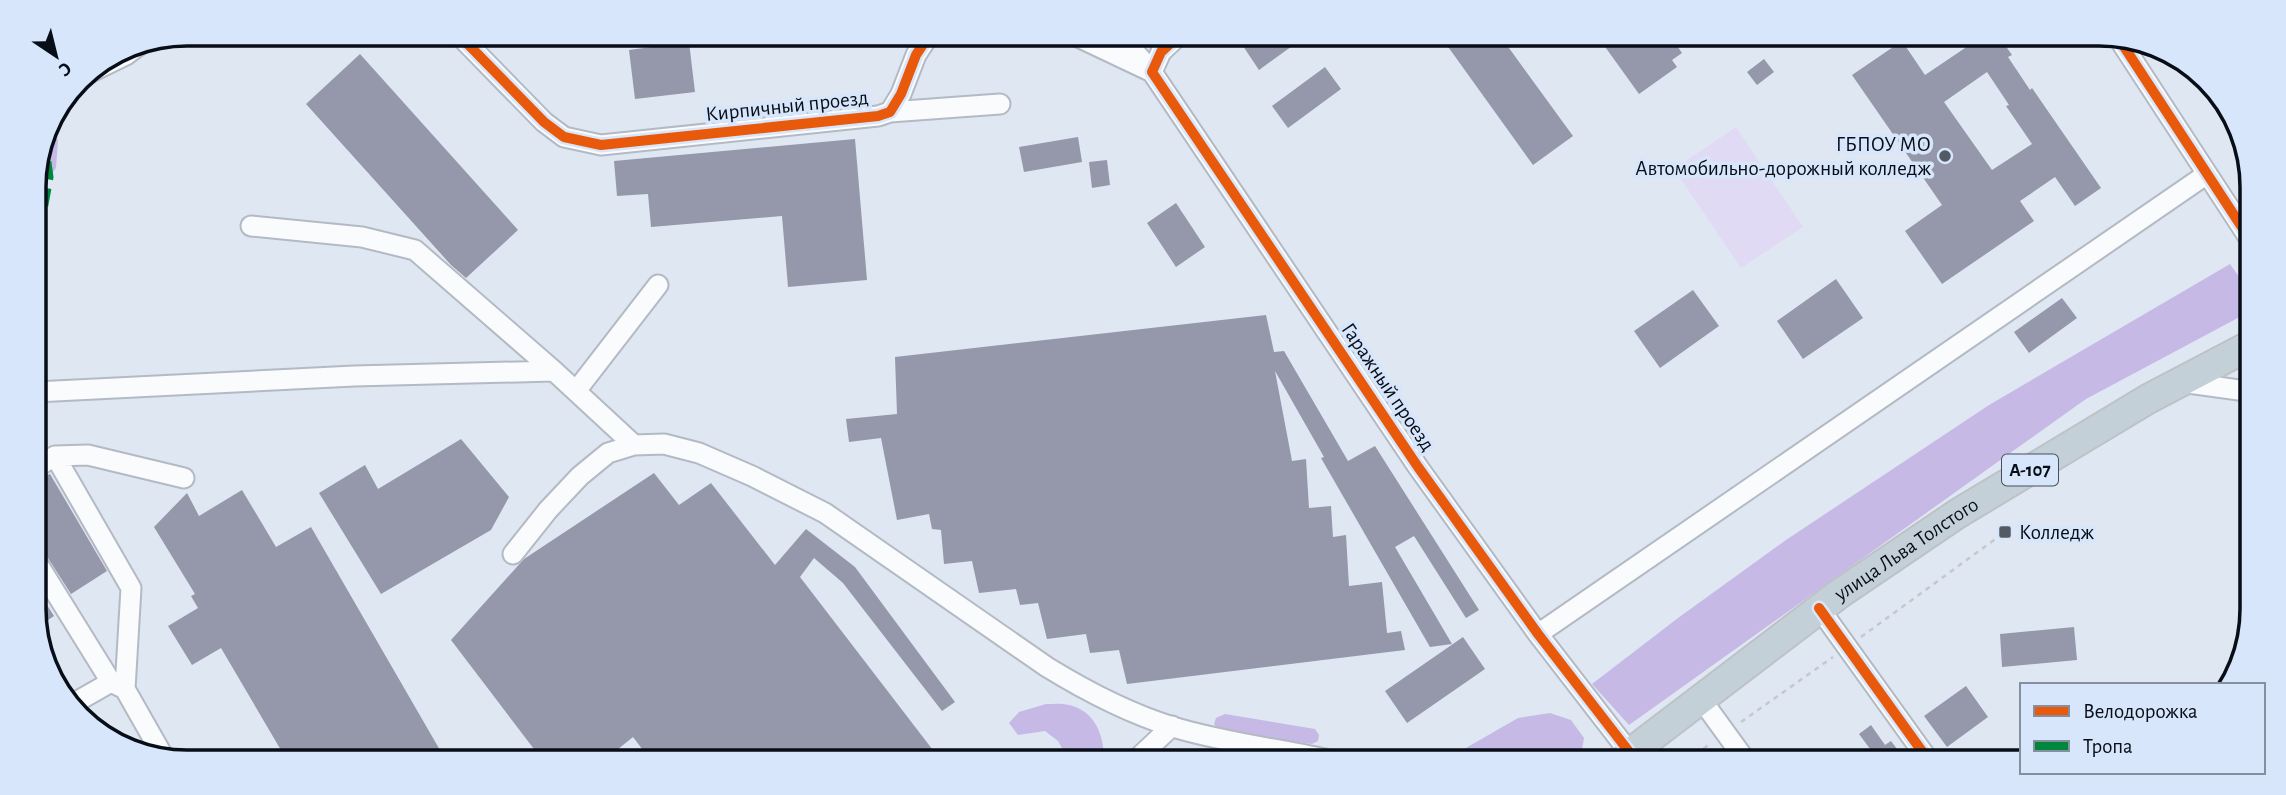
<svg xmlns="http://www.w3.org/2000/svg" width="2286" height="795" viewBox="0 0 2286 795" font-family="'Alegreya Sans',sans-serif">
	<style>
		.green { fill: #e0daf5 }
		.forest { fill: #c7b9e6 }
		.building { fill: #9498aa; fill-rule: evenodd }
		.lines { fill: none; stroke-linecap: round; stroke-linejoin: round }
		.minor-casing { stroke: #b3bac4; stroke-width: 23 }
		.highway-casing { stroke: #bec1c8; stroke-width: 32 }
		.path { stroke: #c6c8cb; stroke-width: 2.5; stroke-dasharray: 5 5; stroke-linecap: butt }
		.minor { stroke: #fafbfd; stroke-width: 19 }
		.highway { stroke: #c4d0d7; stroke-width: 28 }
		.quiet { stroke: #00873e; stroke-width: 9; stroke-dasharray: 18 9; stroke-linecap: butt }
		.cycleway-casing { stroke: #d7e6fb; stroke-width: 15 }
		.cycleway { stroke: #e8590c; stroke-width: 10 }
		.poi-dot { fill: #535a64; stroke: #d7e6fb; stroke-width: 2.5 }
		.labels { text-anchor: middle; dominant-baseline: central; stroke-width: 7; stroke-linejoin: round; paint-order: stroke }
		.shield { fill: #d7e6fb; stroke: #464f5b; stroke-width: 2 }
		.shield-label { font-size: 19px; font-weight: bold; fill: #080e17 }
		.street-label { font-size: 21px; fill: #080e17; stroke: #d7e6fb }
		.poi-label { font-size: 21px; fill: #080e17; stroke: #d7e6fb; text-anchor: end }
		.rim { fill: none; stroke: #080e17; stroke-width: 3.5 }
	</style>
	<rect width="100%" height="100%" fill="#dfe7f3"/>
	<path class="green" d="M 1736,127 L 1803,227 L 1741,268 L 1674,169 Z"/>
	<path class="forest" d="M 45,128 L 58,140 L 56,168 L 34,198 L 34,177 Z
		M 2230,264 L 2249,291 L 2249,312 L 2086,399 L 1629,725 L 1592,684 L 1678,618 L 1786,540 L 1989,405 Z
		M 1046,704 C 1053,704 1062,703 1069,705 C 1095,711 1104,735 1104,759 L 1068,759 L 1058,741 L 1045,731 L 1018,735 L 1009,723 L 1019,712 Z
		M 1550,713 L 1571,720 L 1584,738 L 1582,750 L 1559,760 L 1445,760 L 1518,718 Z
		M 1225,714 L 1315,729 L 1319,735 L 1318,741 L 1312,744 L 1220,733 L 1214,724 L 1216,718 Z"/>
	<path class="building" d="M 1251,36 L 1306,36 L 1259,70 L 1241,43 Z
		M 1441,37 L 1501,37 L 1573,136 L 1533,165 Z
		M 1598,37 L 1671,37 L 1682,53 L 1672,60 L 1677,67 L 1639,94 Z
		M 1963,38 L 2000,38 L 2012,55 L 2008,57 L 2030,90 L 2032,88 L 2101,188 L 2075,206 L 2055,177 L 2020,201 L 2034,221 L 1942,284 L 1905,231 L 1942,205 L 1852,75 L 1902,41 L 1925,75 L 1968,46 ZM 1987,72 L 2009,105 L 2006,106 L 2032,144 L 1992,170 L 1944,102 Z
		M 689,42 L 695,92 L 635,99 L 629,50 Z
		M 360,54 L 518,230 L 466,278 L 451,265 L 306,104 Z
		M 1764,59 L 1774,72 L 1757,85 L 1747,72 Z
		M 1325,67 L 1341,89 L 1288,128 L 1272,106 Z
		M 1078,137 L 1082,162 L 1024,172 L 1019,147 Z
		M 855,139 L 867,280 L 788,287 L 782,216 L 651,227 L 648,194 L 617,196 L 614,161 Z
		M 1107,160 L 1110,185 L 1092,188 L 1089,162 Z
		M 1176,203 L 1205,247 L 1176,267 L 1147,223 Z
		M 1836,279 L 1863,318 L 1803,359 L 1777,321 Z
		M 1693,290 L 1719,326 L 1660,368 L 1634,331 Z
		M 2062,298 L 2077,318 L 2029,353 L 2014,332 Z
		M 1266,315 L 1274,352 L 1284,351 L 1348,461 L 1375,446 L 1479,610 L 1466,618 L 1414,536 L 1395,547 L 1452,644 L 1430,647 L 1321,458 L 1324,457 L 1275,371 L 1292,461 L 1306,459 L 1309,508 L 1331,506 L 1333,537 L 1346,535 L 1349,586 L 1382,582 L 1387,633 L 1401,631 L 1405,650 L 1127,684 L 1119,650 L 1090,653 L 1086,634 L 1047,639 L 1038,603 L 1020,605 L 1016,589 L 979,593 L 972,561 L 944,564 L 941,530 L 932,529 L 929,514 L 897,520 L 881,438 L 849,442 L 846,419 L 897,414 L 895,357 Z
		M 461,439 L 509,497 L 491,530 L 381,594 L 319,493 L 365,465 L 378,489 Z
		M 654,473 L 679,505 L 711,483 L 775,565 L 806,529 L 855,567 L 955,702 L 942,711 L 843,583 L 814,558 L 800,577 L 939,758 L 649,758 L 633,737 L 607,758 L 540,757 L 451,640 L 524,559 Z
		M 50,474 L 107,571 L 71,594 L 46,555 L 36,541 L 35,480 Z
		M 242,490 L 276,547 L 311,527 L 444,757 L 285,757 L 221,648 L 192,665 L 168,626 L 198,608 L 191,596 L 195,594 L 154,527 L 187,493 L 199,516 Z
		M 36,588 L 54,616 L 36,628 Z
		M 2074,627 L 2077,660 L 2002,667 L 2000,634 Z
		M 1463,637 L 1485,669 L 1407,723 L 1385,691 Z
		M 1966,686 L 1988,717 L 1947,747 L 1924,716 Z
		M 1871,725 L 1885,745 L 1891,741 L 1906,761 L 1879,761 L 1859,734 Z"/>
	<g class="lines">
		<defs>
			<path id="minor" d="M 458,34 L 544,122 L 564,137 L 601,145 L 878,116 L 890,112 L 901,94 L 916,55 L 929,35
				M 1076,36 L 1152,72
				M 1121,36 L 1148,67
				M 1178,36 L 1161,52 L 1152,72 L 1418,467 L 1538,634 L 1630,753
				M 2119,39 L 2249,238
				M 79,78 L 126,55 L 143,42
				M 890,112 L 1000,104
				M 251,226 L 362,237 L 415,250 L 554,371
				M 2181,382 L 2246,391 L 2249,389
				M 576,391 L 658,285
				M 35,392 L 354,376 L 554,371 L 634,445
				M 55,456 L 131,588 L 125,689
				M 35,468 L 55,456 L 88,455 L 184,478
				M 513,554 L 548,510 L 580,476 L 608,453 L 634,445 L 664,444 L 699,453 L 752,476 L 825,513 L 1047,667 C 1086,691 1128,713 1173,727 C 1222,742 1274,748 1325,759
				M 36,561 L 111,682 L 125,689 L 163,756
				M 1819,608 L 1929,761
				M 1538,634 L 2207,174
				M 1701,699 L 1746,761
				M 69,706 L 111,682
				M 1137,759 L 1172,726"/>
			<g id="highway">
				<path id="s1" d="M 1621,760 L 1839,594 L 1957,514 L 2148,399 L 2249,346"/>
			</g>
		</defs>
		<use href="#minor" class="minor-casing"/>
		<use href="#highway" class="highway-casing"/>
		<path class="path" d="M 1861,637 L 2005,532
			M 1741,722 L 1833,657
			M 1687,760 L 1710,744"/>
		<use href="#minor" class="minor"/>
		<use href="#highway" class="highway"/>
		<path class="quiet" d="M 34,259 L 49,177 L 45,148 L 47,125"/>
		<defs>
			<path id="cycleway" d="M 458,34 L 544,122 L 564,137 L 601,145 L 878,116 L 890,112 L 901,94 L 916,55 L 929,35
				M 1178,36 L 1161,52 L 1152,72 L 1418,467 L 1538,634 L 1630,753
				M 2119,39 L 2249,238
				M 1819,608 L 1929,761"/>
		</defs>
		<use href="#cycleway" class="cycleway-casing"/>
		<use href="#cycleway" class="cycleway"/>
	</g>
	<g class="poi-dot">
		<circle cx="1945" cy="156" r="7"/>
		<rect x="1998" y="525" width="14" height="14" rx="3.5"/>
	</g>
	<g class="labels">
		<rect class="shield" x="2002" y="454.5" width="56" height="31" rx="5"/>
		<g class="shield-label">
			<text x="2030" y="470">А-107</text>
		</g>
		<g class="street-label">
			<text transform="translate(787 106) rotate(-6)">Кирпичный проезд</text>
			<text transform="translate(1388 387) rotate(56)">Гаражный проезд</text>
			<text stroke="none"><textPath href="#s1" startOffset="355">улица Льва Толстого</textPath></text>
		</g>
		<g class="poi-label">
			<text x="1931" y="144">ГБПОУ МО<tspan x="1931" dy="24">Автомобильно-дорожный колледж</tspan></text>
			<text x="2019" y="532" text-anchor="start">Колледж</text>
		</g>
	</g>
	<path d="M0 0H2286V795H0ZM187 46H2099A141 141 0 0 1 2240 187V609A141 141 0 0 1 2099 750H187A141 141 0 0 1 46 609V187A141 141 0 0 1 187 46Z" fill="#d7e6fb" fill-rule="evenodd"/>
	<path class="rim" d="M187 46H2099A141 141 0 0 1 2240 187V609A141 141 0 0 1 2099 750H187A141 141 0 0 1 46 609V187A141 141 0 0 1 187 46Z"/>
	<rect x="2020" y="683" width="245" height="91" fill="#d7e6fb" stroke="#8490a0" stroke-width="2"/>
	<rect x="2034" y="706" width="35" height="10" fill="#e8590c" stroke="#8490a0" stroke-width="2"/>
	<text x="2083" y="718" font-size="21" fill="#080e17">Велодорожка</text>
	<rect x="2034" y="741" width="35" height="10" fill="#00873e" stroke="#8490a0" stroke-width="2"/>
	<text x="2083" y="753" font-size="21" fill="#080e17">Тропа</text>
	<g transform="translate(56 56) rotate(145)" stroke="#d7e6fb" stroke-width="5" paint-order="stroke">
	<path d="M0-5L12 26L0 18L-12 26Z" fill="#080e17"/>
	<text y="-10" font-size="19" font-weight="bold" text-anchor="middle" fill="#080e17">С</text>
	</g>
</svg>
